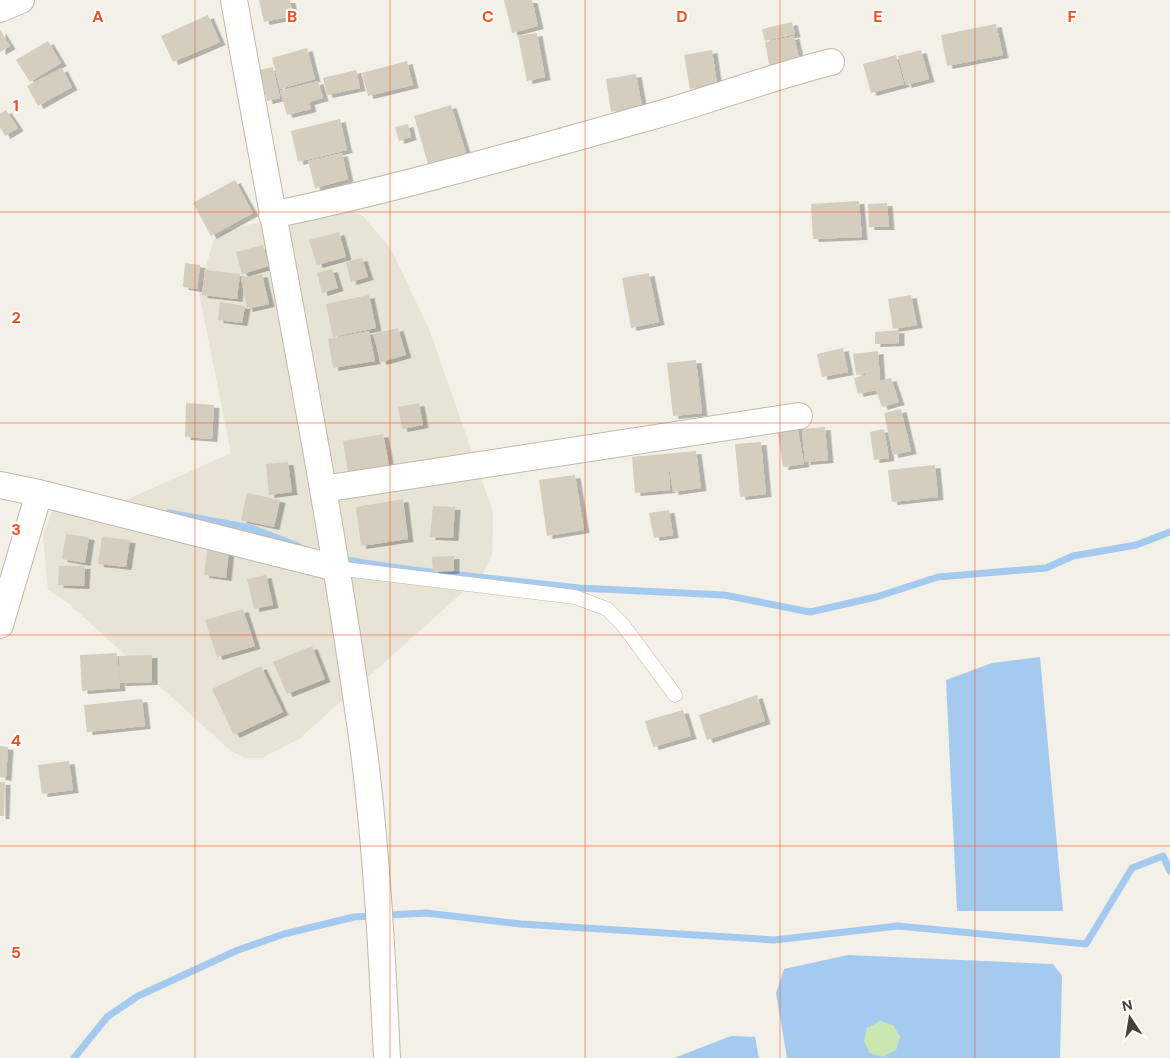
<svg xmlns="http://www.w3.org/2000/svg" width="1170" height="1058" viewBox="0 0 1170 1058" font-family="'DM Sans',sans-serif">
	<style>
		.residential { fill: #e7e3d5 }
		.green { fill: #cae7b1 }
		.water { fill: #a4cbef; fill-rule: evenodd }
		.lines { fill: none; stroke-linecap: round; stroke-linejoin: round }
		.stream { stroke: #a4cbef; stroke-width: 7 }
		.building { fill: #d5cdbd; filter: url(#shadow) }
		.service-casing { stroke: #beb9aa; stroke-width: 15 }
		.minor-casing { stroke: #beb9aa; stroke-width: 28 }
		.service { stroke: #fff; stroke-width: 14 }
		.minor { stroke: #fff; stroke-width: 26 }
		.grid { fill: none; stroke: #f54c1c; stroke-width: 1; stroke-opacity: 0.55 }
		.grid-label { font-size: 16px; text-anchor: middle; font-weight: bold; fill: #f54c1c; stroke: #fff; stroke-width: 4.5; stroke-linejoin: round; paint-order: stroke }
	</style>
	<defs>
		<filter id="shadow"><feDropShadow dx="5.5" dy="3" stdDeviation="0" flood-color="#0004"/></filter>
	</defs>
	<rect width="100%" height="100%" fill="#f3f0e7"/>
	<path class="residential" d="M 348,209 L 363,216 L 391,249 L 429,329 L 493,512 L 492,555 L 482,575 L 299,739 L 262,758 L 245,758 L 231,751 L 68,603 L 48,590 L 43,536 L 54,506 L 90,516 L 231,453 L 199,293 L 213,241 L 226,231 L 259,222 Z"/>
	<path class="green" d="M864 1039a18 18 0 1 1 36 0a18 18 0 1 1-36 0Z"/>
	<path class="water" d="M 1040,657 L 1063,911 L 957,911 L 946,680 L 992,663 Z
		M 848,955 L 1053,964 L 1062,976 L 1060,1058 L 787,1058 L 776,993 L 784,969 ZM 880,1021 L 893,1025 L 900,1037 L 896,1050 L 883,1057 L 870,1053 L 864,1041 L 867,1028 Z
		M 731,1036 L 755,1037 L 759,1058 L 674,1058 Z"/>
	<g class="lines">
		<path class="stream" d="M 169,513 L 251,528 L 298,546
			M 344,560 L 413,570 L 579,588 L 724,595 L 810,612 L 876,597 L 938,577 L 1046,568 L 1073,556 L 1136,545 L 1170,532
			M 74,1058 L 107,1017 L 138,996 L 238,950 L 284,934 L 354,917 L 426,913 L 521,924 L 774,940 L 898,926 L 1086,944 L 1132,868 L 1163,856 L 1170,871"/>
	</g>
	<path class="building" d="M 259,0 L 290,0 L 293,16 L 264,22 Z
		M 504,0 L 532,0 L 538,26 L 512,33 Z
		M 208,15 L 220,42 L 173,62 L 161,36 Z
		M 792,22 L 795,34 L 765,41 L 762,29 Z
		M 996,24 L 1003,55 L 947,66 L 941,35 Z
		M 0,30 L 10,46 L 0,52 Z
		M 537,33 L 545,77 L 527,81 L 518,36 Z
		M 794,36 L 800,63 L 770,69 L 765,42 Z
		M 48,41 L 61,63 L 30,82 L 16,60 Z
		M 307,48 L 315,79 L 280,89 L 272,58 Z
		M 712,50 L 717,84 L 690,89 L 684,55 Z
		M 921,50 L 929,79 L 906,85 L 898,56 Z
		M 896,55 L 904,84 L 871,93 L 863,64 Z
		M 407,61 L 413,85 L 368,96 L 362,73 Z
		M 273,67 L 280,98 L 267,101 L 260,70 Z
		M 62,68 L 72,87 L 38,106 L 27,86 Z
		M 356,70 L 360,88 L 327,95 L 323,78 Z
		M 636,74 L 642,107 L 611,112 L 606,79 Z
		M 318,81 L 323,98 L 309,102 L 311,109 L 287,115 L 280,91 Z
		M 451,105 L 466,153 L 428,164 L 414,116 Z
		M 6,110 L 18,128 L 5,136 L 0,127 L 0,114 Z
		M 340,119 L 347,150 L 298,162 L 291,131 Z
		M 408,124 L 411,137 L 399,141 L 395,127 Z
		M 342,153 L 348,179 L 315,188 L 308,161 Z
		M 235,180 L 253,213 L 211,236 L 193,203 Z
		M 859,201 L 862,237 L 813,239 L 811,204 Z
		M 887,203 L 889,227 L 869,227 L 868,204 Z
		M 339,232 L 346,257 L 317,265 L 309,240 Z
		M 263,245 L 269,266 L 242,274 L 236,252 Z
		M 362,258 L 368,277 L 351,282 L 346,262 Z
		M 185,263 L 200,265 L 197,289 L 183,287 Z
		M 332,269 L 338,288 L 322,293 L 317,273 Z
		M 205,270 L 240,274 L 237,299 L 202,295 Z
		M 649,273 L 659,322 L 631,328 L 622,278 Z
		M 262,274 L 269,304 L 247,309 L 241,278 Z
		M 369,295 L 376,328 L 333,337 L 326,304 Z
		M 911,295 L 917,325 L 893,329 L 888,299 Z
		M 220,302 L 245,306 L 242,323 L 218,320 Z
		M 398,328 L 406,355 L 381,362 L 373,334 Z
		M 899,330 L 899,343 L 875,344 L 875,332 Z
		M 369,331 L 375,361 L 333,368 L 328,339 Z
		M 843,348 L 848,372 L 822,377 L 817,354 Z
		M 878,351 L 880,381 L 891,378 L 899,402 L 882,407 L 876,390 L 858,394 L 854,378 L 876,372 L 856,375 L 853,354 Z
		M 696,360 L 702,413 L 673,416 L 667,363 Z
		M 186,403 L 214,405 L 212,439 L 185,437 Z
		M 419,403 L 423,425 L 402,429 L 398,407 Z
		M 901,409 L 911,451 L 893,455 L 884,413 Z
		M 797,425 L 804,464 L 783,467 L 777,428 Z
		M 825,427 L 828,460 L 805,462 L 802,429 Z
		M 884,429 L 889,458 L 874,460 L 870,432 Z
		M 383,434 L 389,465 L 348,473 L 343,441 Z
		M 761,442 L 766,494 L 740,497 L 735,444 Z
		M 696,451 L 701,488 L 673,492 L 668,459 L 670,490 L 635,493 L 632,457 Z
		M 288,462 L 292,492 L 269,495 L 266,464 Z
		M 935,465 L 938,497 L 892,502 L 888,470 Z
		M 575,475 L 584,530 L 547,536 L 539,480 Z
		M 247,493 L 280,500 L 274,527 L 241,520 Z
		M 403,499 L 408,539 L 361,546 L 356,507 Z
		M 433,506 L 455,507 L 453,538 L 430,537 Z
		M 669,510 L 673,535 L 654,538 L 649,513 Z
		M 66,534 L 89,537 L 85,563 L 62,559 Z
		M 102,537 L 130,540 L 126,567 L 98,564 Z
		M 208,546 L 229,549 L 226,578 L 204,575 Z
		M 454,556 L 454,571 L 433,572 L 432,557 Z
		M 59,566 L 85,566 L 84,586 L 58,585 Z
		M 266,575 L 273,605 L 254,609 L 247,579 Z
		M 243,609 L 255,646 L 217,657 L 205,620 Z
		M 312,646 L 325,679 L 287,694 L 273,662 Z
		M 117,653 L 120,688 L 82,691 L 80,655 Z
		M 152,655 L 152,682 L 120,683 L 119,656 Z
		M 261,666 L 283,712 L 234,735 L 212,689 Z
		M 757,695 L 765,721 L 707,740 L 699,715 Z
		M 142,699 L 145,726 L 87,732 L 84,705 Z
		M 683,710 L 691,736 L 653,747 L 645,721 Z
		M 0,746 L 8,747 L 6,778 L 0,777 Z
		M 69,761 L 73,790 L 42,794 L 38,765 Z
		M 0,782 L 5,782 L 4,816 L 0,816 Z"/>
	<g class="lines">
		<defs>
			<path id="service" d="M 336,568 L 575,597 L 607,609 L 623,625 L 675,695"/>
			<path id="minor" d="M 234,0 C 278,250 330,500 364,752 C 377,854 382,956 387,1058
				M 0,9 L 21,0
				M 272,215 C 401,188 527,151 653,116 C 713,99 771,77 831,62
				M 0,485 L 39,493 L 336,568
				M 323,489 L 799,416
				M 0,625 L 39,493"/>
		</defs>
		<use href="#service" class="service-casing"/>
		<use href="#minor" class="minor-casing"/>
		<use href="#service" class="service"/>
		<use href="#minor" class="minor"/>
	</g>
	<path class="grid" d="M 195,0 L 195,1058M 390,0 L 390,1058M 585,0 L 585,1058M 780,0 L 780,1058M 975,0 L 975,1058M 0,212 L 1170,212M 0,423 L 1170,423M 0,635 L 1170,635M 0,846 L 1170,846"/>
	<g class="grid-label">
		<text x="98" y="22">A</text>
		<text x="292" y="22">B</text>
		<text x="488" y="22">C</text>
		<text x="682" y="22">D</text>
		<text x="878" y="22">E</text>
		<text x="1072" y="22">F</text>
		<text x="16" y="111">1</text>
		<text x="16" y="323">2</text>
		<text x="16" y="535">3</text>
		<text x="16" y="746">4</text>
		<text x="16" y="958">5</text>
	</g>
	<g transform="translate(1130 1018) rotate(348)" stroke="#ffffff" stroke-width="4" paint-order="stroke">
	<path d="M0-4L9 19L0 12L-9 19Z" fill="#464136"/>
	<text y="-8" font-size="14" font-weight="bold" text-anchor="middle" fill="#464136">N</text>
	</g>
</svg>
